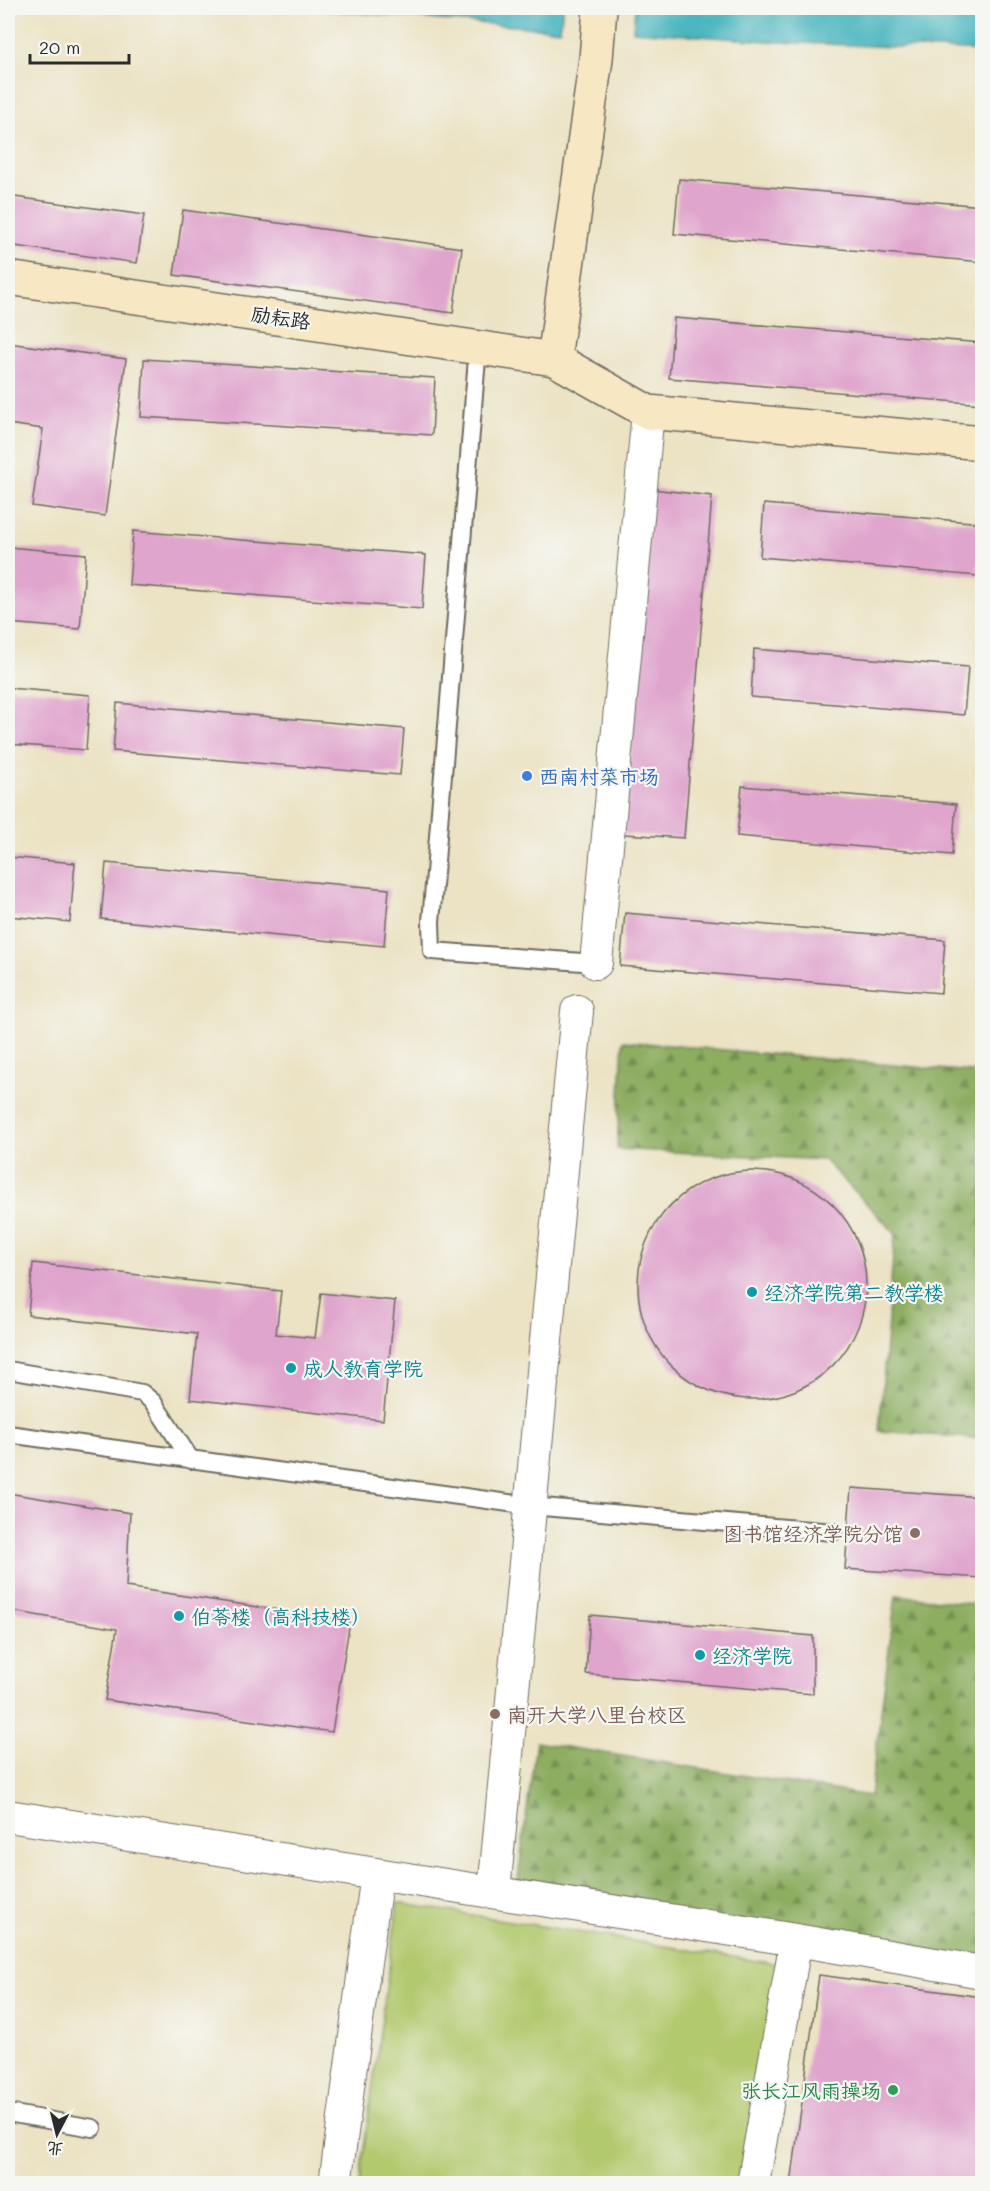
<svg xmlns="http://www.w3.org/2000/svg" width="990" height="2191" viewBox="0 0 990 2191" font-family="Mali,'LXGW WenKai TC',sans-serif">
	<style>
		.green { fill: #b2c96e; stroke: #6e7a4c; stroke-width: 1.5 }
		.forest { fill: url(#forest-firs); stroke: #5c6c46; stroke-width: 1.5 }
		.water { fill: #44b4be; stroke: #387074; stroke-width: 1.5 }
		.building { fill: #e0a5cd }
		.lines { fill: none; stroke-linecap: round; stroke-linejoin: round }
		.lane-casing { stroke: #6e6b61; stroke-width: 20 }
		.street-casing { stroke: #6e6b61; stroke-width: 34 }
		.secondary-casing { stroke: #6e6b61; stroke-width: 36 }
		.lane { stroke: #fff; stroke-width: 16 }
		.street { stroke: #fff; stroke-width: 32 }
		.secondary { stroke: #f7e8c3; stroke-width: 33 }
		.shop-dot { fill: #3f7fe0; stroke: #f6f6f2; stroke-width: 2 }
		.culture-dot { fill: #0f9aa8; stroke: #f6f6f2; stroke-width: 2 }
		.education-dot { fill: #8d6e63; stroke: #f6f6f2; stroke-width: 2 }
		.leisure-dot { fill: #2e9e5b; stroke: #f6f6f2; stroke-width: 2 }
		.labels { text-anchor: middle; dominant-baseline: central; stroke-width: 4.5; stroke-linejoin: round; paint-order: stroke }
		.street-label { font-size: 20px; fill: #2b2b2b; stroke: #f6f6f2 }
		.shop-label { font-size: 20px; fill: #366cbe; stroke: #f6f6f2; text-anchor: start }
		.culture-label { font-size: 20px; fill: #0d838f; stroke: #f6f6f2; text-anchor: start }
		.education-label { font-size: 20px; fill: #785e54; stroke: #f6f6f2; text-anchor: end }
		.leisure-label { font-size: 20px; fill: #27864d; stroke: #f6f6f2; text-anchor: end }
	</style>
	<defs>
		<pattern id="forest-firs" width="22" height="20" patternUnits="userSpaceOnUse" patternTransform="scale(1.5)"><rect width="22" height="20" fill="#8dad61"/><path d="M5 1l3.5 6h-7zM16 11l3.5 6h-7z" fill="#738d50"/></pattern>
	</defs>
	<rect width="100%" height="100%" fill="#f6f6f2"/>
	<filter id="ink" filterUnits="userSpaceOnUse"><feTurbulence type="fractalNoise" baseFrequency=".0167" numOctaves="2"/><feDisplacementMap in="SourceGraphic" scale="12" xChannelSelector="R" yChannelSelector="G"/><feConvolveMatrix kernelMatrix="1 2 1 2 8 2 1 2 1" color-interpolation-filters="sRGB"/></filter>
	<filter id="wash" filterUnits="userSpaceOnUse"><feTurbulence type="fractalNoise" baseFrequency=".008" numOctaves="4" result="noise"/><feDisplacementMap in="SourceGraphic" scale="24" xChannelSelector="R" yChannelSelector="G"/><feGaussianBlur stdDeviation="1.35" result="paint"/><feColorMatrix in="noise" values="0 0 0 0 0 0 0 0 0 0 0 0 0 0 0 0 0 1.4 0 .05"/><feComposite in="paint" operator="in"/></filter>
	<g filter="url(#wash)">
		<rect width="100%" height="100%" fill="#ebe3c4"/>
		<path class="green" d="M 398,1903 L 783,1965 L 743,2183 L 359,2184 Z"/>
		<path class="forest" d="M 623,1041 L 982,1073 L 982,1439 L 879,1431 L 895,1233 L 824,1160 L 617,1149 Z
			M 896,1595 L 982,1605 L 982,1974 L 515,1901 L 536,1742 L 870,1796 Z"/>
		<path class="water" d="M 298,8 L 563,8 L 560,30 Z
			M 635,8 L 982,8 L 982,51 L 779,42 L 633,31 Z"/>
		<g id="blocks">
			<path class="building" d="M 679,179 L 982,206 L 982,262 L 674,234 Z
				M 8,196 L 144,215 L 137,263 L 8,245 Z
				M 183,210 L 462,248 L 453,313 L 174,275 Z
				M 674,318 L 982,343 L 982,404 L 669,378 Z
				M 8,343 L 126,359 L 105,516 L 32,506 L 43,429 L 8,424 Z
				M 144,359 L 435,378 L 432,435 L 141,417 Z
				M 652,489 L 712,496 L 684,838 L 624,834 Z
				M 764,504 L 982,523 L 978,576 L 760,557 Z
				M 133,531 L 426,555 L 422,609 L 129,585 Z
				M 8,547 L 86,554 L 80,629 L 8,623 Z
				M 754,649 L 968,667 L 964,715 L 751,697 Z
				M 8,688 L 90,695 L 86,750 L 8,744 Z
				M 117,703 L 404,729 L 400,775 L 113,751 Z
				M 742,786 L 956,804 L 952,855 L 737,836 Z
				M 8,857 L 75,863 L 70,922 L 8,916 Z
				M 106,863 L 389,889 L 384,946 L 101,919 Z
				M 625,913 L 945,940 L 941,993 L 620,966 Z
				M 981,960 L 982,960 L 982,994 L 978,994 Z
				M638 1285a114 114 0 1 1 228 0a114 114 0 1 1-228 0Z
				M 33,1263 L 281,1291 L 276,1334 L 315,1338 L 321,1293 L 395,1301 L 383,1420 L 190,1399 L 197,1334 L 28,1315 Z
				M 851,1488 L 982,1497 L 982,1578 L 845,1569 Z
				M 8,1493 L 130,1513 L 126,1587 L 350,1621 L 332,1732 L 105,1700 L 117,1629 L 12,1611 L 8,1608 Z
				M 590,1615 L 813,1636 L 813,1694 L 586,1674 Z
				M 819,1975 L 982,1997 L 982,2184 L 791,2184 Z"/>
		</g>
	</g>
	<g filter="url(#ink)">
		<use href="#blocks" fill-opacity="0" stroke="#6e6b61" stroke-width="1.5"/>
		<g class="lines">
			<defs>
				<path id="lane" d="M 478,346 L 431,922 L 432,951 L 596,963
					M 8,1370 L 142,1393 L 153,1402 L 191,1460
					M 8,1434 L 531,1506 L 833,1532
					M 8,2113 L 93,2128"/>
				<path id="street" d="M 596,963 L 648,412
					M 8,1816 L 796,1940 L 982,1972
					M 494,1892 L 577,1011
					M 335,2184 L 377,1874
					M 753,2184 L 796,1940"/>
				<path id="secondary" d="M 8,278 L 554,359 L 648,412 L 982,443
					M 554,359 L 596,59 L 600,8"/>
			</defs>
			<use href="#lane" class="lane-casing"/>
			<use href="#street" class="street-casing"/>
			<use href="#secondary" class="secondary-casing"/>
			<use href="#lane" class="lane"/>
			<use href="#street" class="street"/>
			<use href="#secondary" class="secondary"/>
		</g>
	</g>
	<circle class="shop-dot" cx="527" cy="776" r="6"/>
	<g class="culture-dot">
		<circle cx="752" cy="1292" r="6"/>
		<circle cx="291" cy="1368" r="6"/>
		<circle cx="179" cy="1616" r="6"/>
		<circle cx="700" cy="1655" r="6"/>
	</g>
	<g class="education-dot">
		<circle cx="915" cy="1533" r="6"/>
		<circle cx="495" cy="1714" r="6"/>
	</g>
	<circle class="leisure-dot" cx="893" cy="2090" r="6"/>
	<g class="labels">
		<g class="street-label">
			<text transform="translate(281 317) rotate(8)">励耘路</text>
		</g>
		<g class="shop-label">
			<text x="539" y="776">西南村菜市场</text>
		</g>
		<g class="culture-label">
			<text x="764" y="1292">经济学院第二教学楼</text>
			<text x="303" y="1368">成人教育学院</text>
			<text x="191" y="1616">伯苓楼（高科技楼）</text>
			<text x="712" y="1655">经济学院</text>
		</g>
		<g class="education-label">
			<text x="903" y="1533">图书馆经济学院分馆</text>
			<text x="507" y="1714" text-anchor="start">南开大学八里台校区</text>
		</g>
		<g class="leisure-label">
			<text x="881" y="2090">张长江风雨操场</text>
		</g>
	</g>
	<rect width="990" height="2191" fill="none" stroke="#f6f6f2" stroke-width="30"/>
	<g transform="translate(57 2134) rotate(187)" stroke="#f6f6f2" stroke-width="4.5" paint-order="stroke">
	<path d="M0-4.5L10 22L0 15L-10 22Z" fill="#2b2b2b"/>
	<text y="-9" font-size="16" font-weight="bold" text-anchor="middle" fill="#2b2b2b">北</text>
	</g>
	<path d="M30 54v9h99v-9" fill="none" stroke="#2b2b2b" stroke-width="3"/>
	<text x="39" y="54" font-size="18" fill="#2b2b2b" stroke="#f6f6f2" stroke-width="4.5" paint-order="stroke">20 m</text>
</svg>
